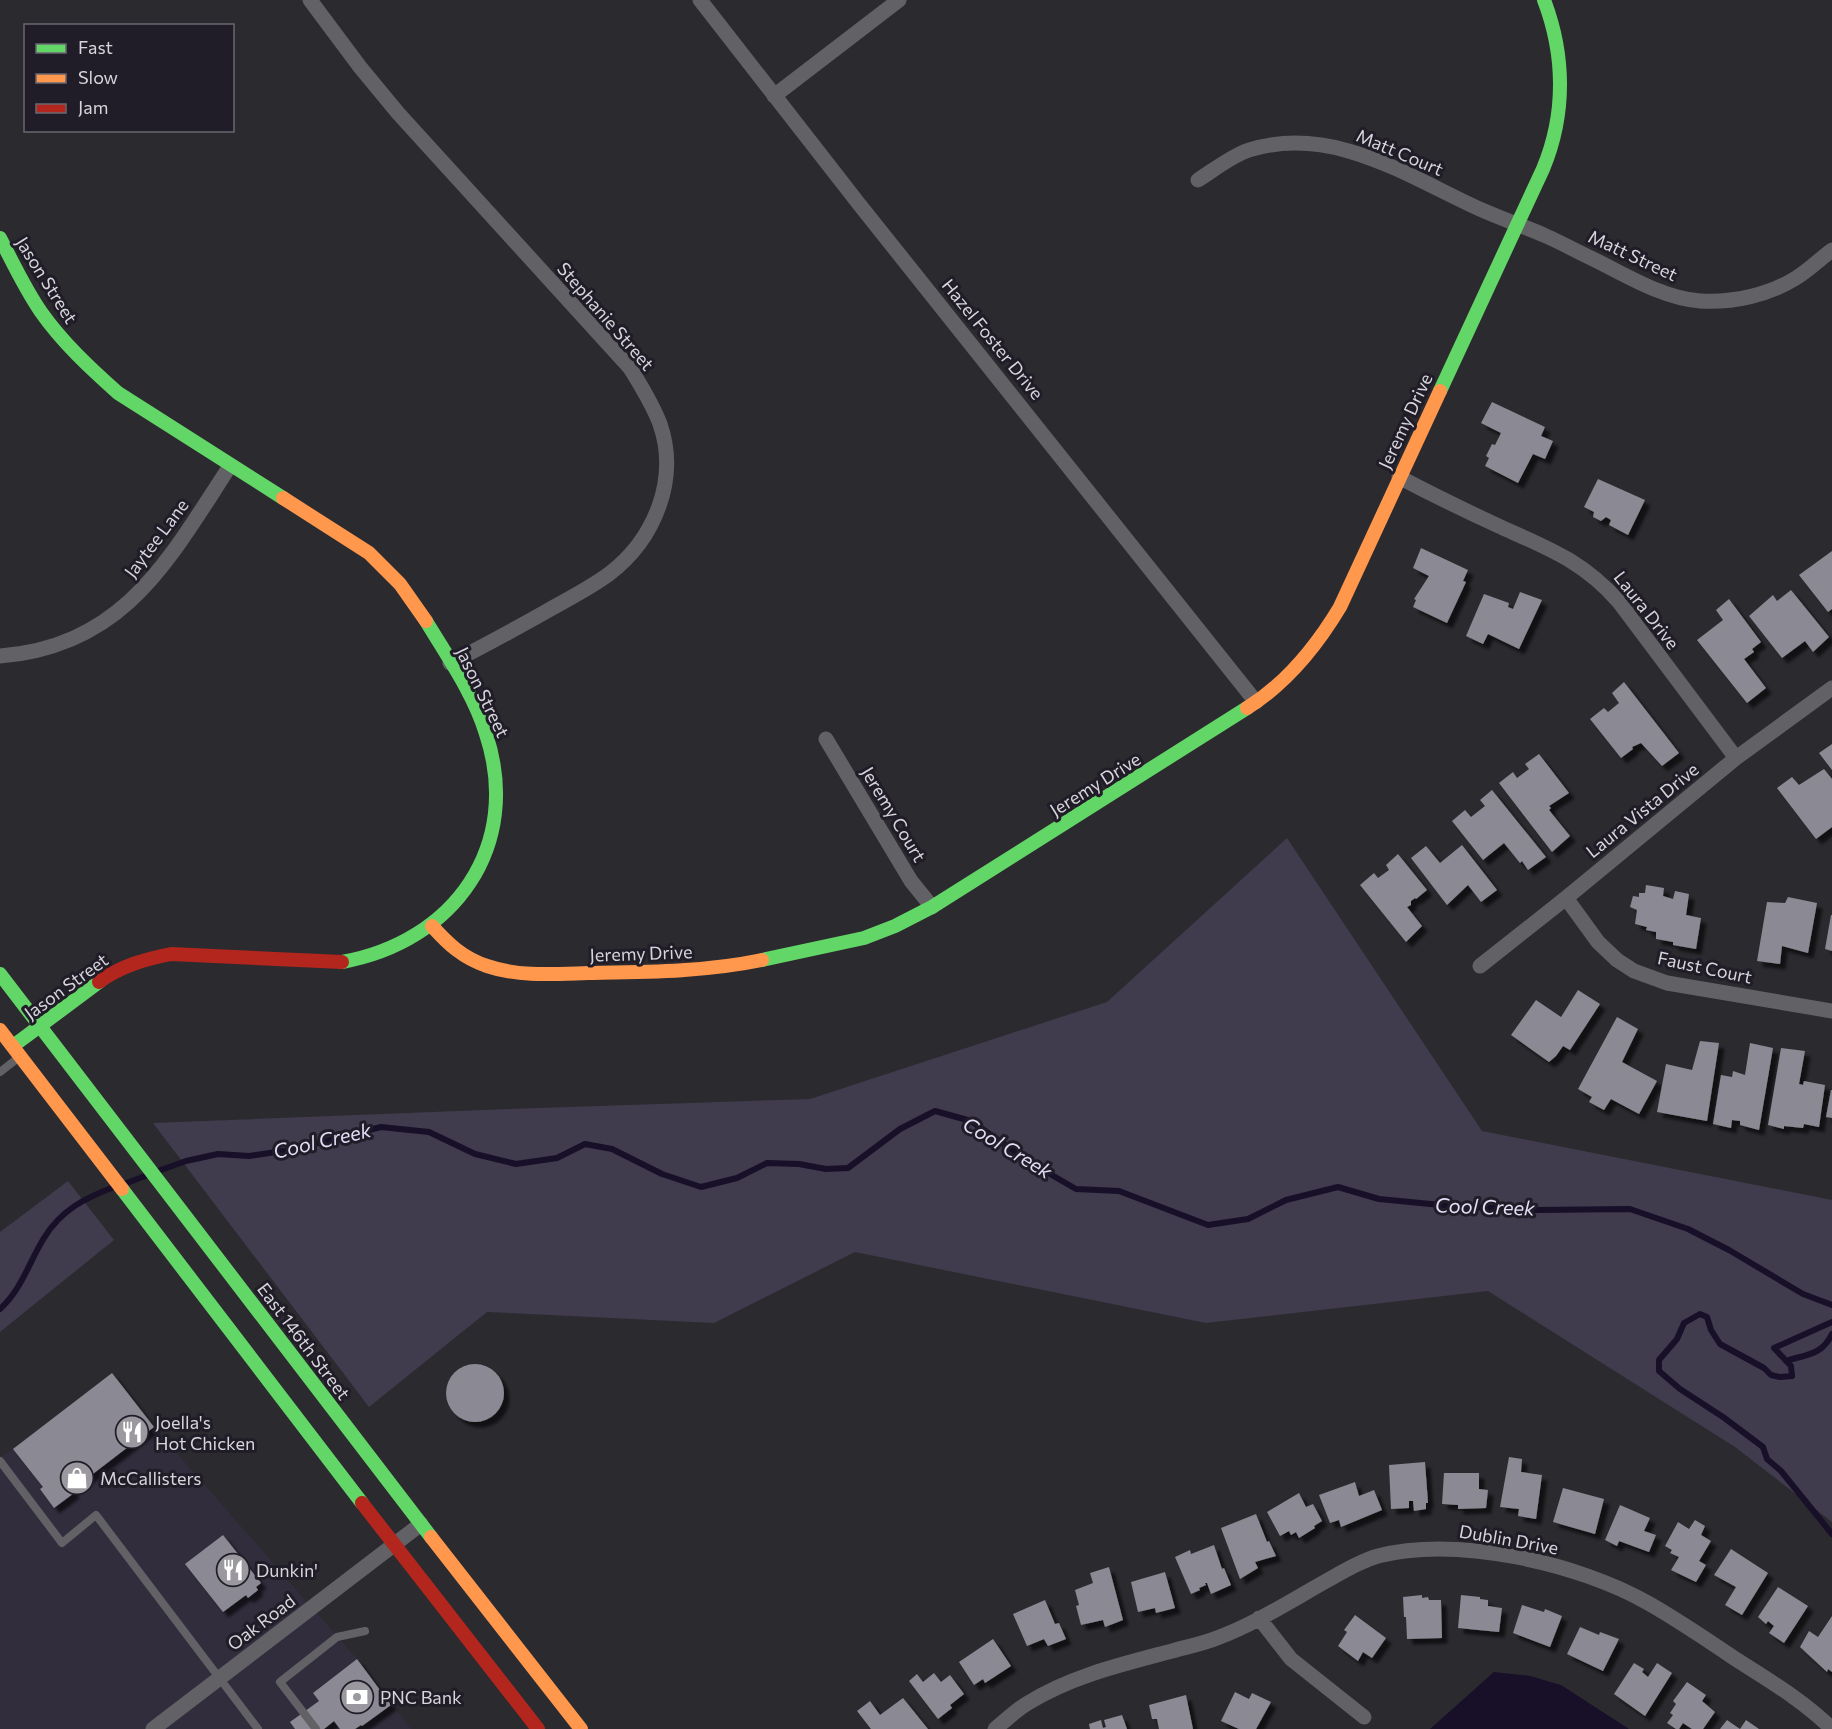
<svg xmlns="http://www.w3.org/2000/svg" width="1832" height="1729" viewBox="0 0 1832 1729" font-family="Commissioner,sans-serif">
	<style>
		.built { fill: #322d3d }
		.green { fill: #413b4e }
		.water { fill: #180f29 }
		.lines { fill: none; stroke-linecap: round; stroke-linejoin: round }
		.stream { stroke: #180f29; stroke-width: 6 }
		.building { fill: #8b8993; filter: url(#shadow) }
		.lane { stroke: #626165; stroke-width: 8 }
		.street { stroke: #626165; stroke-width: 15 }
		.fast { stroke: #63d668; stroke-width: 14 }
		.slow { stroke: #ff974d; stroke-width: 14 }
		.jam { stroke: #b3261e; stroke-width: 14 }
		.labels { text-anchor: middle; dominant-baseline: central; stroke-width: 6; stroke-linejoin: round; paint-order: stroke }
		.street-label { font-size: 18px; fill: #d7d5dc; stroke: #201d28 }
		.poi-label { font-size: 18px; fill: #d7d5dc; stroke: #201d28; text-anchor: start }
		.water-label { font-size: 20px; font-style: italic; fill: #e4def7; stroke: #201d28 }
	</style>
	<defs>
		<filter id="shadow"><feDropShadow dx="5.5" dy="5.5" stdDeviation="1.5" flood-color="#0009"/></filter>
	</defs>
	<rect width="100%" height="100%" fill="#2b2a2f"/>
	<path class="built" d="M 112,1373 L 154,1427 L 357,1659 L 411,1729 L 0,1729 L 0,1458 Z"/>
	<path class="green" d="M 1287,838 L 1482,1131 L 1832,1200 L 1832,1522 L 1735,1447 L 1488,1291 L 1206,1323 L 855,1252 L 714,1323 L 487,1312 L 369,1407 L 153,1123 L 509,1109 L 810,1099 L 1107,1002 Z
		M 68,1181 L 114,1240 L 0,1332 L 0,1232 Z"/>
	<path class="water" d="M 1494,1672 L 1530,1676 L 1561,1685 L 1629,1729 L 1430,1729 Z"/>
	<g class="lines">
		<path class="stream" d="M 158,1171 L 186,1161 L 218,1154 L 249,1156 L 290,1150 L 381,1127 L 429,1132 L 475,1154 L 516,1164 L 557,1158 L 585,1144 L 612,1149 L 662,1174 L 701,1187 L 737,1178 L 767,1163 L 799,1164 L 826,1169 L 848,1168 L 900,1129 L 935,1111 L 971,1121 L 1031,1163 L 1076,1189 L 1119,1191 L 1208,1225 L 1248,1219 L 1286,1200 L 1338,1187 L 1379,1199 L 1451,1206 L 1537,1210 L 1630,1209 L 1688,1229 L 1729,1250 L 1803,1294 L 1832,1305
			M 124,1184 L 145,1176
			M 0,1309 C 22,1289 29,1262 44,1238 C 61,1210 85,1198 114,1187
			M 1832,1322 L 1774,1348 L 1791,1366 L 1792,1376 L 1780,1377 L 1771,1375 L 1764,1368 L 1720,1344 L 1711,1330 L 1707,1317 L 1700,1314 L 1684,1323 L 1677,1339 L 1659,1360 L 1659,1371 L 1680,1389 L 1723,1417 L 1763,1447 L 1767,1459 L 1781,1471 L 1832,1534
			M 1786,1361 C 1807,1354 1821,1356 1832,1334"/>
	</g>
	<path class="building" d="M 1492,402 L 1545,427 L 1541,436 L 1553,441 L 1545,459 L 1533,454 L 1518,483 L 1485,466 L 1489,458 L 1486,456 L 1492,444 L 1495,445 L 1501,433 L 1481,423 Z
		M 1598,479 L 1645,500 L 1628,535 L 1609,525 L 1611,520 L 1606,517 L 1601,521 L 1593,517 L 1594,512 L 1584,507 Z
		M 1421,548 L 1468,570 L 1463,581 L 1466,582 L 1447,623 L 1413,607 L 1416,600 L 1414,599 L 1429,576 L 1413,568 Z
		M 1832,551 L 1832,609 L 1828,612 L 1799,575 Z
		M 1791,590 L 1829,637 L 1813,652 L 1805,641 L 1782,658 L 1749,616 L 1773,595 L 1777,601 Z
		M 1520,592 L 1542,600 L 1519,649 L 1488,634 L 1483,644 L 1466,636 L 1484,594 L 1509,603 L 1508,607 L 1513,609 Z
		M 1729,599 L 1761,642 L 1752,649 L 1754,652 L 1744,659 L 1766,688 L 1747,703 L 1697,640 L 1723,620 L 1716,610 Z
		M 1624,682 L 1679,753 L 1662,766 L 1641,743 L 1632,747 L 1633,749 L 1621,758 L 1590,719 L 1604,708 L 1608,712 L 1619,703 L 1612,693 Z
		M 1832,744 L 1832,770 L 1819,753 Z
		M 1539,754 L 1569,793 L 1549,806 L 1551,808 L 1549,810 L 1570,836 L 1552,852 L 1499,783 L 1513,772 L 1517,778 L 1529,769 L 1525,764 Z
		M 1824,769 L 1832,779 L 1832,827 L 1816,839 L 1777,788 L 1792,777 L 1799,785 Z
		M 1492,790 L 1546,857 L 1528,870 L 1522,861 L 1520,863 L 1504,843 L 1483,860 L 1452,821 L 1465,810 L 1471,817 L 1485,806 L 1480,800 Z
		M 1462,845 L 1497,890 L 1481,902 L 1468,885 L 1447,905 L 1411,858 L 1426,846 L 1440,863 Z
		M 1398,854 L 1427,890 L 1416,899 L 1415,898 L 1411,901 L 1411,905 L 1407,907 L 1422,926 L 1406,942 L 1360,885 L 1374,873 L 1378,878 L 1389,870 L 1386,865 Z
		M 1646,885 L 1664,888 L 1663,896 L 1673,899 L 1675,891 L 1689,894 L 1686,915 L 1701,918 L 1696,949 L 1673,945 L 1673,942 L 1656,939 L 1656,932 L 1646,930 L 1647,927 L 1635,924 L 1637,910 L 1630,907 L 1633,896 L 1639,897 L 1639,893 L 1645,893 Z
		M 1788,897 L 1817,903 L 1808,953 L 1782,946 L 1780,964 L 1757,961 L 1767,902 L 1785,903 Z
		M 1831,915 L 1832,915 L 1832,951 L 1825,949 Z
		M 1578,990 L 1600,1004 L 1570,1050 L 1563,1046 L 1556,1056 L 1549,1062 L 1511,1035 L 1536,1000 L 1561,1017 Z
		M 1617,1017 L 1638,1029 L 1622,1062 L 1657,1081 L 1639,1114 L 1611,1099 L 1604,1110 L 1589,1102 L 1592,1097 L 1578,1089 Z
		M 1700,1041 L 1719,1043 L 1707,1121 L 1657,1112 L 1666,1064 L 1692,1070 Z
		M 1750,1043 L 1773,1048 L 1759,1130 L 1740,1125 L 1740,1121 L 1732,1120 L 1731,1128 L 1713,1124 L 1721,1075 L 1732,1077 L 1733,1071 L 1745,1075 Z
		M 1781,1048 L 1805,1051 L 1799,1084 L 1803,1085 L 1804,1081 L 1825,1085 L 1819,1127 L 1804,1124 L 1803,1128 L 1784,1126 L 1784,1129 L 1768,1125 Z
		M 1831,1090 L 1832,1090 L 1832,1118 L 1826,1117 Z
		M446 1393a29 29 0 1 1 58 0a29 29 0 1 1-58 0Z
		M 112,1373 L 154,1427 L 72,1490 L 74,1493 L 54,1508 L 40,1489 L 43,1487 L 13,1449 Z
		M 1509,1457 L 1522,1459 L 1521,1472 L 1542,1475 L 1536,1519 L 1518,1516 L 1519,1509 L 1500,1507 Z
		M 1425,1462 L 1428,1503 L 1426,1503 L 1426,1509 L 1414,1511 L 1413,1501 L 1409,1501 L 1409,1508 L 1391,1509 L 1389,1465 Z
		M 1444,1473 L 1479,1473 L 1479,1489 L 1488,1490 L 1486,1508 L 1458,1509 L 1458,1505 L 1442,1504 Z
		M 1355,1482 L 1359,1496 L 1374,1490 L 1382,1510 L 1341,1527 L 1339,1520 L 1330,1523 L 1319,1495 Z
		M 1563,1488 L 1604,1499 L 1595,1534 L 1553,1522 Z
		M 1299,1493 L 1306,1507 L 1313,1504 L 1322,1521 L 1314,1526 L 1315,1528 L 1299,1538 L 1296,1532 L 1291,1535 L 1289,1531 L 1280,1536 L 1267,1512 Z
		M 1620,1505 L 1650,1518 L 1644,1531 L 1656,1535 L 1649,1552 L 1619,1541 L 1617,1546 L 1605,1540 Z
		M 1256,1514 L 1267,1542 L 1269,1541 L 1276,1556 L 1255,1562 L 1258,1568 L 1240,1579 L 1221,1528 Z
		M 1695,1520 L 1705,1526 L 1701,1535 L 1711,1541 L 1699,1561 L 1706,1565 L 1696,1582 L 1671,1570 L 1679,1557 L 1670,1553 L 1672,1550 L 1665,1546 L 1678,1522 L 1689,1529 Z
		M 223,1535 L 261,1583 L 256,1587 L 258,1590 L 248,1598 L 246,1595 L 223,1612 L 185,1564 Z
		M 1214,1545 L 1222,1569 L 1224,1568 L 1231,1585 L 1211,1594 L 1207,1583 L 1205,1583 L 1206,1585 L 1199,1588 L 1200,1590 L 1191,1594 L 1175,1557 L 1190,1550 L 1191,1554 Z
		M 1731,1549 L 1768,1573 L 1742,1615 L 1725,1605 L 1736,1587 L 1714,1575 Z
		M 1109,1567 L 1123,1620 L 1105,1627 L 1103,1620 L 1081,1625 L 1076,1606 L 1079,1605 L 1075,1590 L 1093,1583 L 1090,1573 Z
		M 1165,1572 L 1175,1608 L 1156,1613 L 1155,1608 L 1138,1612 L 1131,1582 Z
		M 1778,1587 L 1808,1606 L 1784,1643 L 1769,1633 L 1774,1626 L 1768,1621 L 1766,1624 L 1758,1617 Z
		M 1422,1595 L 1422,1598 L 1428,1597 L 1429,1600 L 1441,1600 L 1442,1638 L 1407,1639 L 1406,1617 L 1404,1617 L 1403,1597 Z
		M 1461,1595 L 1480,1597 L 1480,1599 L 1488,1600 L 1488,1606 L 1502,1608 L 1499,1632 L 1458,1628 Z
		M 1045,1600 L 1055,1624 L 1059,1623 L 1066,1639 L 1048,1646 L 1044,1639 L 1027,1646 L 1013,1614 Z
		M 1522,1605 L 1544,1612 L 1545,1609 L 1562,1616 L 1550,1647 L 1513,1633 Z
		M 1355,1615 L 1386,1638 L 1372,1658 L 1363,1652 L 1358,1661 L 1338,1646 L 1347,1632 L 1344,1630 Z
		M 1832,1616 L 1832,1672 L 1828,1669 L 1827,1672 L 1800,1647 L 1809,1631 L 1818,1637 Z
		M 1580,1627 L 1599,1635 L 1600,1632 L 1619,1639 L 1603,1671 L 1567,1654 Z
		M 993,1639 L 1011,1666 L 985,1683 L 983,1679 L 974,1685 L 959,1662 Z
		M 357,1659 L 391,1705 L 362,1726 L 361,1725 L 355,1729 L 340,1729 L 334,1721 L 324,1729 L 295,1729 L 290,1722 L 319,1701 L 313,1693 Z
		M 1634,1663 L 1644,1669 L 1642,1672 L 1648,1677 L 1657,1663 L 1672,1673 L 1645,1716 L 1614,1694 Z
		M 934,1673 L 941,1682 L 950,1675 L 964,1694 L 950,1705 L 952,1708 L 938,1719 L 909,1681 L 917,1674 L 923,1682 Z
		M 1687,1682 L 1706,1695 L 1702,1701 L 1715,1712 L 1703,1729 L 1692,1729 L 1683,1723 L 1679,1729 L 1676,1729 L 1667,1723 L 1673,1715 L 1670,1713 L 1676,1704 L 1673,1701 Z
		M 1235,1692 L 1249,1699 L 1252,1693 L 1271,1702 L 1256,1729 L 1239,1729 L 1221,1721 Z
		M 1186,1695 L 1193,1729 L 1159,1729 L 1157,1719 L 1152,1719 L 1149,1705 Z
		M 903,1698 L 928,1729 L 871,1729 L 857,1711 L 870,1701 L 880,1715 Z
		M 1122,1715 L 1127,1729 L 1090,1729 L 1089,1724 L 1101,1720 L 1103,1728 L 1106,1727 L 1104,1720 Z
		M 1727,1720 L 1740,1729 L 1746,1720 L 1759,1729 L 1720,1729 Z"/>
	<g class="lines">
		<path class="lane" d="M 0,1072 L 18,1058
			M 0,1461 L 62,1543 L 96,1515 L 258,1729
			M 316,1729 L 280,1682 L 337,1637 L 365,1631"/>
		<path class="street" d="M 310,0 L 360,67 L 398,113 L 630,368 C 641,386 652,403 660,424 C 679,479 655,539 609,574 C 590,588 568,599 547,611 C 515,629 483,647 450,663
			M 700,0 L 859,204 L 1256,702
			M 774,96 L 899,0
			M 1198,180 C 1214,170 1231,156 1249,150 C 1329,125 1401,172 1471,205 C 1496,217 1521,225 1546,236 C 1562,243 1576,251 1591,258 C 1626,275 1662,298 1700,301 C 1733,303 1769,295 1796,278 C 1809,270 1820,259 1832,250
			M 1399,477 C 1433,495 1468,512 1503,528 C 1550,549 1584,562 1619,602 L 1736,758
			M 0,656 C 125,646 169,559 230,466
			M 826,739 L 911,881 L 932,907
			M 1566,898 L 1598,942 L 1617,960 L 1634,971 L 1667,983 L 1832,1011
			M 1480,966 L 1566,898 L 1736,758 L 1832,688
			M 1259,1618 L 1291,1659 L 1364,1717
			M 153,1729 L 421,1524
			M 995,1729 C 1006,1720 1016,1710 1028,1703 C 1071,1676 1123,1664 1172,1651 C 1186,1647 1202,1644 1217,1638 C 1255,1624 1292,1600 1328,1580 C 1344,1571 1360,1561 1378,1556 C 1457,1536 1578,1563 1648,1603 C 1678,1620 1706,1639 1734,1658 C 1768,1680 1803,1700 1832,1729"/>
		<path class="fast" d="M 0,238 C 13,263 25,289 41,312 C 62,342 90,368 118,393 L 283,498
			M 1440,391 L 1543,169 C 1566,114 1565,55 1544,0
			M 762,960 L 864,938 L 895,926 L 932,907 L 1247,708
			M 342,962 C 454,942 523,846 486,734 C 474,694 447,656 426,621
			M 0,974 L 431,1537
			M 13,1046 L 99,982
			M 122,1189 L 362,1503"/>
		<path class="slow" d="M 283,498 L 369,553 L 400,584 L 426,621
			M 1247,708 C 1287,683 1316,647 1340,607 L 1440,391
			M 432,926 C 448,944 463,958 487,966 C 519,977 555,974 588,973 C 646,972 704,972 762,960
			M 0,1030 L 122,1189
			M 431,1537 L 581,1729"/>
		<path class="jam" d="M 99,982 C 120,966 146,959 171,954 L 342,962
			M 362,1503 L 538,1729"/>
	</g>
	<defs>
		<symbol id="restaurant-disc" viewBox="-11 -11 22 22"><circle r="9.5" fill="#9b999f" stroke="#201d28"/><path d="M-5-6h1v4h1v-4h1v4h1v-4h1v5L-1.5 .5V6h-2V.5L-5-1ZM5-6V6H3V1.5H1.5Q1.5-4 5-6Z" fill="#fff"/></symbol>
		<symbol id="shop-disc" viewBox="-11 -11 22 22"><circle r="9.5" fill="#9b999f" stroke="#201d28"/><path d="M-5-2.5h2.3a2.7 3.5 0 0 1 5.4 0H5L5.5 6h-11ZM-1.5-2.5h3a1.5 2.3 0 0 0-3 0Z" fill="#fff"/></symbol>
		<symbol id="bank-disc" viewBox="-11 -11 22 22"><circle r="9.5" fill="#9b999f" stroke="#201d28"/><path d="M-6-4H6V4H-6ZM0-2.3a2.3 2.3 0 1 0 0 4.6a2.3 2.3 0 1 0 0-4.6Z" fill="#fff"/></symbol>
	</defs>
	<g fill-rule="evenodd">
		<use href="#restaurant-disc" x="113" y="1413" width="38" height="38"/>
		<use href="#shop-disc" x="58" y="1459" width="38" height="38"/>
		<use href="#restaurant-disc" x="214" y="1551" width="38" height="38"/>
		<use href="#bank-disc" x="338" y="1678" width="38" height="38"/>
	</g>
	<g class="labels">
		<g class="street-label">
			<text transform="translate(1400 152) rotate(23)">Matt Court</text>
			<text transform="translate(1633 255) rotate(25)">Matt Street</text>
			<text transform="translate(47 280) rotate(58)">Jason Street</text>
			<text transform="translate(606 316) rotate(49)">Stephanie Street</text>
			<text transform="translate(993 339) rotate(51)">Hazel Foster Drive</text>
			<text transform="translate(1405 421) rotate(-65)">Jeremy Drive</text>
			<text transform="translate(156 538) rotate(-53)">Jaytee Lane</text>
			<text transform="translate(1647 610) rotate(52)">Laura Drive</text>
			<text transform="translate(483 692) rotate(64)">Jason Street</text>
			<text transform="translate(1095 784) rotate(-32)">Jeremy Drive</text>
			<text transform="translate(1642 810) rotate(-39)">Laura Vista Drive</text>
			<text transform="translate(894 814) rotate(59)">Jeremy Court</text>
			<text transform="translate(641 953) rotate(-2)">Jeremy Drive</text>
			<text transform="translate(1705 967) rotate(12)">Faust Court</text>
			<text transform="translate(66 986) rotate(-36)">Jason Street</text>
			<text transform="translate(304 1341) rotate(53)">East 146th Street</text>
			<text transform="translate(1509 1539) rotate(10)">Dublin Drive</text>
			<text transform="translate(261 1622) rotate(-37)">Oak Road</text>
		</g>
		<g class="poi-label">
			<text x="155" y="1422">Joella's<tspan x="155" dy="21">Hot Chicken</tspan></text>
			<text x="100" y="1478">McCallisters</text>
			<text x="256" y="1570">Dunkin'</text>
			<text x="380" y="1697">PNC Bank</text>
		</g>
		<g class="water-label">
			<text transform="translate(322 1140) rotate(-13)">Cool Creek</text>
			<text transform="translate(1008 1147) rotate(31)">Cool Creek</text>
			<text transform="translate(1485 1206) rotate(2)">Cool Creek</text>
		</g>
	</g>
	<rect x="24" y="24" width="210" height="108" fill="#201d28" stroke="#696770" stroke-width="1.5"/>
	<rect x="36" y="44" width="30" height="9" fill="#63d668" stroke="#696770" stroke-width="1.5"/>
	<text x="78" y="54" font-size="18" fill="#d7d5dc">Fast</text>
	<rect x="36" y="74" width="30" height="9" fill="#ff974d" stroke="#696770" stroke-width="1.5"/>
	<text x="78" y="84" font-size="18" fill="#d7d5dc">Slow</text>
	<rect x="36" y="104" width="30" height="9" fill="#b3261e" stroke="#696770" stroke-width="1.5"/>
	<text x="78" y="114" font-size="18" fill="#d7d5dc">Jam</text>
</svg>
